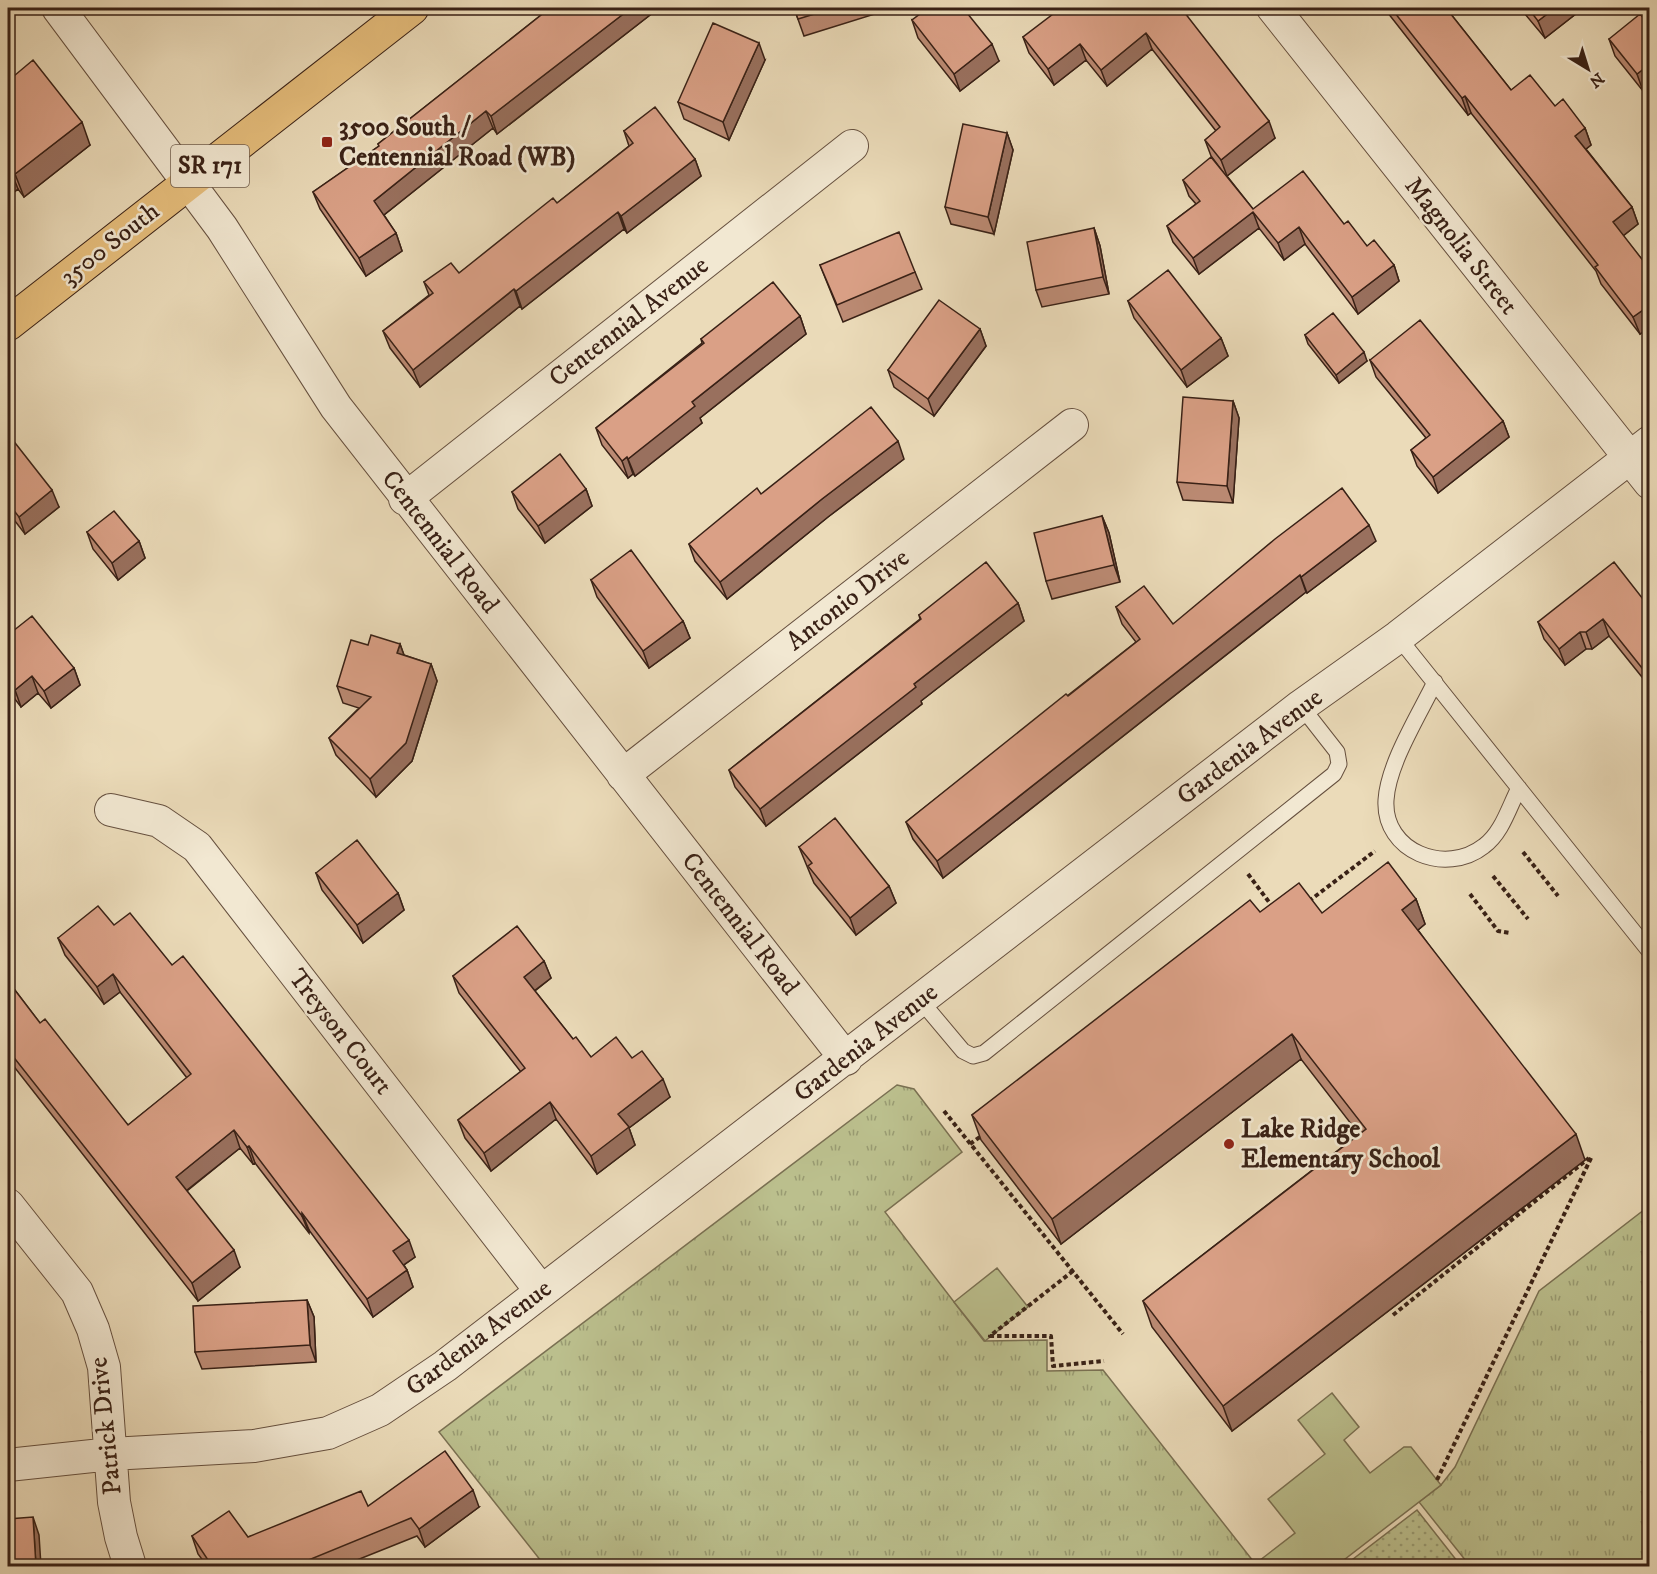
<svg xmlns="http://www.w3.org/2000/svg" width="1657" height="1574" viewBox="0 0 1657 1574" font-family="'IM FELL DW Pica',serif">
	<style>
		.grass { fill: url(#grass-tufts); stroke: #7a7052; stroke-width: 1.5 }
		.park { fill: url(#park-dots); stroke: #7a7052; stroke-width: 1.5 }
		.pitch { fill: #bbbf8d; stroke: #7a7052; stroke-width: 1.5 }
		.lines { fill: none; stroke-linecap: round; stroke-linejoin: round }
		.service-casing { stroke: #66503f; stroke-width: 17 }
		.minor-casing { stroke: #66503f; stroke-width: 34 }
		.primary-casing { stroke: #392116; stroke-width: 35 }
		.path { stroke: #392116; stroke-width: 4; stroke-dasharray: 4.5 3; stroke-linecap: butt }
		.service { stroke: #f2e8d2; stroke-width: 15 }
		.minor { stroke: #f2e8d2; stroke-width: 32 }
		.primary { stroke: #e6be7c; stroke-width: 33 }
		.wall { fill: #bb8a73; stroke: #392116; stroke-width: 1.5 }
		.shaded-wall { fill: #99705e; stroke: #392116; stroke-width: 1.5 }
		.building { fill: #daa086; stroke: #392116; stroke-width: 1.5 }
		.poi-dot { fill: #8f2418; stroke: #f2e8d2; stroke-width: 2 }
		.labels { text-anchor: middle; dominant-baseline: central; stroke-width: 5; stroke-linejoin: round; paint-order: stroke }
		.shield { fill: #f2e8d2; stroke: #705d4e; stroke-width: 1.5 }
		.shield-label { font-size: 24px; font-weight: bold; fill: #392116 }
		.poi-label { font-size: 26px; font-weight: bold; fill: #392116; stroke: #f2e8d2; text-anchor: start }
		.street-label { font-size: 26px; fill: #392116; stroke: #f2e8d2 }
	</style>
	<defs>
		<pattern id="grass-tufts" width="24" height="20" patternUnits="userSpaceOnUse" patternTransform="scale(1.5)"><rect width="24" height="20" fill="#bbbf8d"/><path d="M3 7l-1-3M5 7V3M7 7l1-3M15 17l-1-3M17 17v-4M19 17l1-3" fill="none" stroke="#999b72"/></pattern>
		<pattern id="park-dots" width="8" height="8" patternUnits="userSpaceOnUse" patternTransform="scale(1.5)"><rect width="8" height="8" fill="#bbbf8d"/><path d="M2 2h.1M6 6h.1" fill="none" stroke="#999b72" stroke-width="1.8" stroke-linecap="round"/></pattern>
	</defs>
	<rect width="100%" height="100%" fill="#ebdbb9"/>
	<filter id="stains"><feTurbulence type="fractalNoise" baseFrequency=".00333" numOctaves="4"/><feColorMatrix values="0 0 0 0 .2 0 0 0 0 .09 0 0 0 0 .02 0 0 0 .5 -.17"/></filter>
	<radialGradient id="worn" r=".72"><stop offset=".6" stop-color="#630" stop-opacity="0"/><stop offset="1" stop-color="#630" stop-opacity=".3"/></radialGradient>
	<path class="grass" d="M 897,1085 L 914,1089 L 962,1152 L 885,1212 L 984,1341 L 1047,1340 L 1047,1371 L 1103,1370 L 1257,1566 L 545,1566 L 439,1432 Z
		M 1649,1206 L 1649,1566 L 1470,1566 L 1419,1502 L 1441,1485 L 1455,1467 L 1539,1291 Z"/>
	<path class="park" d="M 1417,1510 L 1461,1566 L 1344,1566 Z"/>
	<path class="pitch" d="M 997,1268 L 1028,1307 L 985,1341 L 954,1302 Z
		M 1332,1393 L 1359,1427 L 1344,1440 L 1370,1473 L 1404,1447 L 1411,1447 L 1441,1485 L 1336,1566 L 1257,1566 L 1255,1564 L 1295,1533 L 1268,1499 L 1325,1454 L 1298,1420 Z"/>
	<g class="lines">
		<defs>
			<path id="service" d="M 1398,637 L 1650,952
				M 1435,682 C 1419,715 1388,764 1386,800 C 1383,852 1446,876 1484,846 C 1502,833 1509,807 1519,788
				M 921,1001 L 963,1051 L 973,1056 L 984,1053 L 1334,774 L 1339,764 L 1337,752 L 1301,706"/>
			<path id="minor" d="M 58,8 L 222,228 L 336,407 L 846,1059
				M 1273,8 L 1650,483
				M 405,499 L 852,146
				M 623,775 L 1072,425
				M 111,810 L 159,821 L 197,847 L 541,1291
				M 8,1205 L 77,1292 L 93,1329 L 104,1367 L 114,1502 L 121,1537 L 130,1566
				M 8,1465 L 111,1454 L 254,1446 L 328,1433 L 380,1410 L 445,1366 L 1301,706 L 1398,637 L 1650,442"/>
			<path id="primary" d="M 8,324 L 412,8"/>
		</defs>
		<use href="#service" class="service-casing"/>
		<use href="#minor" class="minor-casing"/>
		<use href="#primary" class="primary-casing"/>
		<path class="path" d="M 1523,852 L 1558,896
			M 1248,874 L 1272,906
			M 1493,876 L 1528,919
			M 1470,894 L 1498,931 L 1510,933
			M 1309,901 L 1375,851
			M 944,1111 L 1123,1334
			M 970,1144 L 984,1134
			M 1073,1271 L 990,1336 L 1051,1336 L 1053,1366 L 1104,1361
			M 1393,1315 L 1589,1158
			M 1437,1480 L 1592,1156"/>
		<use href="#service" class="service"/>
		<use href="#minor" class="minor"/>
		<use href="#primary" class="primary"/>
	</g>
	<path class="wall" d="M 550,8 L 659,8 L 497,134 L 493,128 L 384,215 L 396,233 L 402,251 L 366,276 L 320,209 L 313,192 L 379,146 L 378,144 Z
		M 794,8 L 890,8 L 891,9 L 804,36 Z
		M 1181,8 L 1275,138 L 1227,176 L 1253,209 L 1344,224 L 1367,246 L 1394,265 L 1399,281 L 1358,314 L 1305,244 L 1284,260 L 1259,228 L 1199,274 L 1173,242 L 1167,226 L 1196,204 L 1189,196 L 1183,180 L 1223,172 L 1211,156 L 1205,140 L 1216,131 L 1152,49 L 1107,86 L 1086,60 L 1054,85 L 1029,53 L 1023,37 Z
		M 1384,8 L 1446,8 L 1511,90 L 1555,106 L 1585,128 L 1591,145 L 1586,149 L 1632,207 L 1638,224 L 1623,236 L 1648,267 L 1650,266 L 1650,327 L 1640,334 L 1601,284 L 1596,271 L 1541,201 L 1471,113 L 1468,115 Z
		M 1520,8 L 1575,8 L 1577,13 L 1545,38 Z
		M 912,20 L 999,61 L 960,91 L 918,38 Z
		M 1650,26 L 1650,86 L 1643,91 L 1615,56 L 1609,39 Z
		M 765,60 L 729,140 L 684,119 L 678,102 Z
		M 8,81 L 90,145 L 24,197 L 18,189 L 8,197 Z
		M 624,131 L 695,159 L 701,176 L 627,233 L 624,229 L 522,309 L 520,306 L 420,387 L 390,348 L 383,331 L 429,295 L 424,282 L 459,273 L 557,203 L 629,146 Z
		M 1007,133 L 1013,150 L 994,234 L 951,224 L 945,207 Z
		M 1094,228 L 1100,246 L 1109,294 L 1042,307 L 1036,290 Z
		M 820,265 L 915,272 L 922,289 L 843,322 Z
		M 1128,301 L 1221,338 L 1228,356 L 1187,387 L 1134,318 Z
		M 800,316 L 806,334 L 700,418 L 702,423 L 635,476 L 633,474 L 628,478 L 602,445 L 596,428 L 702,343 L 701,339 Z
		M 980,329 L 986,346 L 934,416 L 894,387 L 888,370 Z
		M 1305,335 L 1367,361 L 1339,383 L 1308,344 Z
		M 1370,360 L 1503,421 L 1509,437 L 1438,493 L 1417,466 L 1411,450 L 1426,438 L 1376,377 Z
		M 1233,401 L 1239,418 L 1233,503 L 1183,500 L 1177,482 Z
		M 8,443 L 59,507 L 25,534 L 8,512 Z
		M 904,459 L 828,517 L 727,599 L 695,561 L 689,544 L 761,494 Z
		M 586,489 L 592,506 L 545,543 L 518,509 L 512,492 Z
		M 1102,516 L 1109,533 L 1120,582 L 1052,599 L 1046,581 Z
		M 87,532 L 139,541 L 145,558 L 118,580 L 93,549 Z
		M 1376,541 L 1307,593 L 1306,592 L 943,878 L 913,839 L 906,822 L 1136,642 L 1122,624 L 1116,607 L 1173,624 Z
		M 591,580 L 683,621 L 690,638 L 649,668 L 597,597 Z
		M 1018,603 L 1024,621 L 921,701 L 922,704 L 766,826 L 735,787 L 729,770 L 920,619 L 919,615 Z
		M 1650,608 L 1650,687 L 1609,636 L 1592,649 L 1586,649 L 1565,665 L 1544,639 L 1538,622 Z
		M 8,635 L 74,668 L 80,685 L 51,708 L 38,693 L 21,707 L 8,690 Z
		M 400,644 L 404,655 L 431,664 L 437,681 L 412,761 L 376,797 L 336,755 L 329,738 L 359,708 L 343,703 L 337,686 Z
		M 799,847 L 889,886 L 896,903 L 856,935 L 814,883 Z
		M 316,873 L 398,893 L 404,910 L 363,943 L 322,890 Z
		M 1416,899 L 1425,924 L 1418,930 L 1585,1160 L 1232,1431 L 1152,1327 L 1143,1301 L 1359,1134 L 1301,1059 L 1061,1244 L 981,1140 L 972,1115 L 1260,912 L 1322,913 Z
		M 114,925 L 172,965 L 415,1257 L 404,1265 L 407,1270 L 413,1287 L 373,1317 L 309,1230 L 309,1233 L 255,1163 L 253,1164 L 240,1148 L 187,1191 L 240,1267 L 198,1301 L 8,1059 L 8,981 L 40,1023 L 128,1125 L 187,1078 L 120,992 L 104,1004 L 65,955 L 58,938 Z
		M 544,961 L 551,978 L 535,991 L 573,1039 L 591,1057 L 632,1058 L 670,1097 L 629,1128 L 635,1145 L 597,1174 L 556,1119 L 491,1171 L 465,1138 L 458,1120 L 521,1072 L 459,993 L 453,976 Z
		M 307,1300 L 314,1317 L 316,1362 L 202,1369 L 195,1352 Z
		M 368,1506 L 479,1507 L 425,1547 L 417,1536 L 342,1566 L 207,1566 L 198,1554 L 192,1536 L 248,1537 Z"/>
	<path class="shaded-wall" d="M 631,8 L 659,8 L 497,134 L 491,116 Z
		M 1555,8 L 1575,8 L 1577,13 L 1545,38 L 1538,21 Z
		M 1146,33 L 1152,49 L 1107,86 L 1101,70 Z
		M 759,43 L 765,60 L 729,140 L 723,122 Z
		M 992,44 L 999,61 L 960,91 L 954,74 Z
		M 1080,44 L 1086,60 L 1054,85 L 1048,69 Z
		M 1650,64 L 1650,86 L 1643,91 L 1637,74 Z
		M 1465,96 L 1471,113 L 1468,115 L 1462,98 Z
		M 486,111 L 493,128 L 380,218 L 374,201 Z
		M 1269,121 L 1275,138 L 1227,176 L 1221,160 Z
		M 82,122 L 90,145 L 24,197 L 15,174 Z
		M 1585,128 L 1591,145 L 1581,153 L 1575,136 Z
		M 1007,133 L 1013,150 L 994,234 L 988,217 Z
		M 695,159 L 701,176 L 627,233 L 621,216 Z
		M 9,166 L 18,189 L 8,197 L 8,168 Z
		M 1632,207 L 1638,224 L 1619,239 L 1613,222 Z
		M 618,212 L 624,229 L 522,309 L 516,291 Z
		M 1253,212 L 1259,228 L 1199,274 L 1193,258 Z
		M 1299,227 L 1305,244 L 1284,260 L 1278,243 Z
		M 1094,228 L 1100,246 L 1109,294 L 1103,277 Z
		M 396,233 L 402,251 L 366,276 L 359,258 Z
		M 1394,265 L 1399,281 L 1358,314 L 1352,297 Z
		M 514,289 L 520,306 L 420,387 L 413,370 Z
		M 1650,305 L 1650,327 L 1640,334 L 1633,317 Z
		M 800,316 L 806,334 L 700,418 L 702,423 L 635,476 L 628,459 L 692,402 Z
		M 980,329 L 986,346 L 934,416 L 928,399 Z
		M 1221,338 L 1228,356 L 1187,387 L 1181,370 Z
		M 1364,352 L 1367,361 L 1339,383 L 1336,375 Z
		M 1233,401 L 1239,418 L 1233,503 L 1227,486 Z
		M 1503,421 L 1509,437 L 1438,493 L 1433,477 Z
		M 898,441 L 904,459 L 828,517 L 727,599 L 720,582 L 822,499 Z
		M 627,457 L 633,474 L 628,478 L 622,461 Z
		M 586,489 L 592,506 L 545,543 L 538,526 Z
		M 52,490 L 59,507 L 25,534 L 19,517 Z
		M 1102,516 L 1109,533 L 1120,582 L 1114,565 Z
		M 1369,525 L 1376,541 L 1307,593 L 1301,577 Z
		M 139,541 L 145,558 L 118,580 L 112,563 Z
		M 1300,575 L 1306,592 L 943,878 L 937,861 Z
		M 1018,603 L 1024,621 L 921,701 L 922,704 L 766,826 L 760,809 L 914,684 Z
		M 1603,619 L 1609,636 L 1592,649 L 1586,632 Z
		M 683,621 L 690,638 L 649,668 L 643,651 Z
		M 1580,632 L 1586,649 L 1565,665 L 1559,649 Z
		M 400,644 L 406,661 L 397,653 Z
		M 431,664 L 437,681 L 412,761 L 376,797 L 370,779 Z
		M 74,668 L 80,685 L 51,708 L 44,691 Z
		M 32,676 L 38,693 L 21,707 L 15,690 Z
		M 889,886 L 896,903 L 856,935 L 850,918 Z
		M 398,893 L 404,910 L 363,943 L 357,925 Z
		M 1416,899 L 1425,924 L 1412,935 L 1402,910 Z
		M 544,961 L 551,978 L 530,994 L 524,977 Z
		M 113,974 L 120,992 L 104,1004 L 97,987 Z
		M 1292,1034 L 1301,1059 L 1061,1244 L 1052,1219 Z
		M 663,1079 L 670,1097 L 629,1128 L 635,1145 L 597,1174 L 591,1156 L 618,1114 Z
		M 550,1102 L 556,1119 L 491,1171 L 484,1153 Z
		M 234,1130 L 240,1148 L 182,1194 L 176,1177 Z
		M 1576,1134 L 1585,1160 L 1232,1431 L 1223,1406 Z
		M 249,1146 L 255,1163 L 253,1164 L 247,1147 Z
		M 302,1213 L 309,1230 L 309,1233 L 302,1216 Z
		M 409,1240 L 415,1257 L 399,1268 L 393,1251 Z
		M 234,1250 L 240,1267 L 198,1301 L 192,1283 Z
		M 407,1270 L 413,1287 L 373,1317 L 367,1299 Z
		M 307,1300 L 314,1317 L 316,1362 L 310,1345 Z
		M 8,1333 L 13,1348 L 8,1352 Z
		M 473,1490 L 479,1507 L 425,1547 L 419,1529 Z
		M 33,1517 L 39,1535 L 41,1566 L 36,1566 Z"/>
	<path class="building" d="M 550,8 L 631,8 L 491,116 L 486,111 L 374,201 L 396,233 L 359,258 L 313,192 L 379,146 L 378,144 Z
		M 794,8 L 834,8 L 798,19 Z
		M 928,8 L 963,8 L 992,44 L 954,74 L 912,20 Z
		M 1061,8 L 1181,8 L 1269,121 L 1221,160 L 1205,140 L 1220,127 L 1146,33 L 1101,70 L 1080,44 L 1048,69 L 1023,37 Z
		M 1391,8 L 1446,8 L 1511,90 L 1530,75 L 1555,106 L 1563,99 L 1585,128 L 1575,136 L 1632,207 L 1613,222 L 1648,267 L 1650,266 L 1650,305 L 1633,317 L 1595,267 L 1598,265 L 1535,184 L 1465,96 L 1462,98 Z
		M 1528,8 L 1555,8 L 1538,21 Z
		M 1640,14 L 1650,26 L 1650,64 L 1637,74 L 1609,39 Z
		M 713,23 L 759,43 L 723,122 L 678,102 Z
		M 33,60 L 82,122 L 15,174 L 9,166 L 8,168 L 8,81 Z
		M 655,107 L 695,159 L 621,216 L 618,212 L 516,291 L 514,289 L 413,370 L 383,331 L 433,293 L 424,282 L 451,263 L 459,273 L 553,198 L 557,203 L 633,143 L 624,131 Z
		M 963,124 L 1007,133 L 988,217 L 945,207 Z
		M 1211,157 L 1253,209 L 1303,171 L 1344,224 L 1348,221 L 1367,246 L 1374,240 L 1394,265 L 1352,297 L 1299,227 L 1278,243 L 1253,212 L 1193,258 L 1167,226 L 1200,201 L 1183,180 Z
		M 1094,228 L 1103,277 L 1036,290 L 1027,242 Z
		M 899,232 L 915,272 L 837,305 L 820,265 Z
		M 1168,270 L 1221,338 L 1181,370 L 1128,301 Z
		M 773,282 L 800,316 L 692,402 L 695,406 L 628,459 L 627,457 L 622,461 L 596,428 L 704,343 L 701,339 Z
		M 939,300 L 980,329 L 928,399 L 888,370 Z
		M 1333,313 L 1364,352 L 1336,375 L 1305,335 Z
		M 1420,320 L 1503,421 L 1433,477 L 1411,450 L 1430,435 L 1370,360 Z
		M 1183,397 L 1233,401 L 1227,486 L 1177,482 Z
		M 871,407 L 898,441 L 822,499 L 720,582 L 689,544 L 757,488 L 761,494 Z
		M 12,439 L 52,490 L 19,517 L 8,503 L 8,443 Z
		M 560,454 L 586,489 L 538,526 L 512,492 Z
		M 1342,488 L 1369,525 L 1301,577 L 1300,575 L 937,861 L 906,822 L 1066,694 L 1068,696 L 1140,639 L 1116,607 L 1144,586 L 1173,624 L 1275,539 Z
		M 114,511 L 139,541 L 112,563 L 87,532 Z
		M 1102,516 L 1114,565 L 1046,581 L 1034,533 Z
		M 631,550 L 683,621 L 643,651 L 591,580 Z
		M 986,562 L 1018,603 L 914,684 L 916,687 L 760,809 L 729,770 L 921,619 L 919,615 Z
		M 1614,562 L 1650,608 L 1650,678 L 1603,619 L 1586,632 L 1580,632 L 1559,649 L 1538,622 Z
		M 32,616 L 74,668 L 44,691 L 32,676 L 15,690 L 8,681 L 8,635 Z
		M 371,635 L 400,644 L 397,653 L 431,664 L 406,743 L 370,779 L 329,738 L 371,697 L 337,686 L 351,640 L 368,645 Z
		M 835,818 L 889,886 L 850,918 L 808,866 L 812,863 L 799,847 Z
		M 357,840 L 398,893 L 357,925 L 316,873 Z
		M 1388,862 L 1416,899 L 1402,910 L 1576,1134 L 1223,1406 L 1143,1301 L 1366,1129 L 1292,1034 L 1052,1219 L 972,1115 L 1250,900 L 1260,912 L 1299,883 L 1322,913 Z
		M 98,906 L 114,925 L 130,913 L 172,965 L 183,956 L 409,1240 L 393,1251 L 407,1270 L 367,1299 L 302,1213 L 302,1216 L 249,1146 L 247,1147 L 234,1130 L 176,1177 L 234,1250 L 192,1283 L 8,1050 L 8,981 L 40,1023 L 45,1019 L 128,1125 L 191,1074 L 113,974 L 97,987 L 58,938 Z
		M 517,926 L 544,961 L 524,977 L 573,1039 L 576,1037 L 591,1057 L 616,1037 L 632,1058 L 642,1051 L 663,1079 L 618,1114 L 629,1127 L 591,1156 L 550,1102 L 484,1153 L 458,1120 L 525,1068 L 453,976 Z
		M 307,1300 L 310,1345 L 195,1352 L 193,1306 Z
		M 445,1451 L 473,1490 L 419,1529 L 411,1518 L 294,1566 L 212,1566 L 192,1536 L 229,1511 L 248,1537 L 361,1491 L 368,1506 Z
		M 33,1517 L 36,1566 L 8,1566 L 8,1519 Z"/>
	<g class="poi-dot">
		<rect x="321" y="136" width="12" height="12" rx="3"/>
		<circle cx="1229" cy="1144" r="6"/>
	</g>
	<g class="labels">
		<rect class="shield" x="171" y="145" width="78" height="42" rx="4.5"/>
		<g class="shield-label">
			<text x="210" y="166">SR 171</text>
		</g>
		<g class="poi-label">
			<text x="339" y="127">3500 South /<tspan x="339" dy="30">Centennial Road (WB)</tspan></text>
			<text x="1241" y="1129">Lake Ridge<tspan x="1241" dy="30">Elementary School</tspan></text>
		</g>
		<g class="street-label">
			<text transform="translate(110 244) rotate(-38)">3500 South</text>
			<text transform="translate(1461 246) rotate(52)">Magnolia Street</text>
			<text transform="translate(629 322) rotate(-38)">Centennial Avenue</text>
			<text transform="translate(440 542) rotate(52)">Centennial Road</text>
			<text transform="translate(848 600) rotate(-38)">Antonio Drive</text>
			<text transform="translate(1250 747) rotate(-37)">Gardenia Avenue</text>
			<text transform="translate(740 924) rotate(52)">Centennial Road</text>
			<text transform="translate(340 1032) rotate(52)">Treyson Court</text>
			<text transform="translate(866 1043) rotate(-38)">Gardenia Avenue</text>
			<text transform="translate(479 1338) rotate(-37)">Gardenia Avenue</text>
			<text transform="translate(106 1426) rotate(-96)">Patrick Drive</text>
		</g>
	</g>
	<rect width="1657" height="1574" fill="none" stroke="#ebdbb9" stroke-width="30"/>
	<rect x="9" y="9" width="1639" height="1556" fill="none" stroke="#392116" stroke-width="3"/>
	<rect x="15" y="15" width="1627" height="1544" fill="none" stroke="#392116" stroke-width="1.5"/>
	<g transform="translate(1588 69) rotate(142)" stroke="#f2e8d2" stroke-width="4.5" paint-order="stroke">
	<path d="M0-4.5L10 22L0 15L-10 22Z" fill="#392116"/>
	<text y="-9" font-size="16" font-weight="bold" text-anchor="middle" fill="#392116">N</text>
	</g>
	<rect width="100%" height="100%" filter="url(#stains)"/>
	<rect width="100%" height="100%" fill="url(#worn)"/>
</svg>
